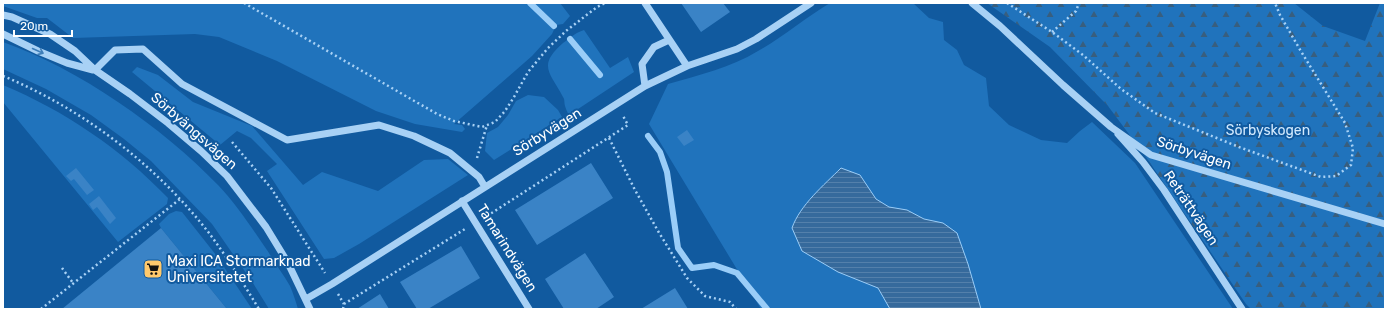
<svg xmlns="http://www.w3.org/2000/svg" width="1388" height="312" viewBox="0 0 1388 312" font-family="Rubik,sans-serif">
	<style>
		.green { fill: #2073bc }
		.forest { fill: url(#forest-firs) }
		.water { fill: url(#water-rules); stroke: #9acdf8 }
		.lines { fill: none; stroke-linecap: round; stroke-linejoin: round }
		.stream { stroke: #9acdf8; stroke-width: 6 }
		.building { fill: #3a83c6 }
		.path { stroke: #a8d1f5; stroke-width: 2.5; stroke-dasharray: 2 3; stroke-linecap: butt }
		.minor { stroke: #a8d1f5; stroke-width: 7 }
		.oneway { stroke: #3e7eb9 }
		.labels { text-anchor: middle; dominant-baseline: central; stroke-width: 4; stroke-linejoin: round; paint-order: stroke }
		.park-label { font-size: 14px; fill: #d1e9fe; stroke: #115a9f }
		.street-label { font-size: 14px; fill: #fff; stroke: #115a9f }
		.poi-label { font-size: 14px; fill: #fff; stroke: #115a9f; text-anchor: start }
	</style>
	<defs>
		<pattern id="forest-firs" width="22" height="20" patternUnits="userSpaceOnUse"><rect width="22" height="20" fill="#2073bc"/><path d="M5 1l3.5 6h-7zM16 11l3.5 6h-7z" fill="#385e7e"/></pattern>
		<pattern id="water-rules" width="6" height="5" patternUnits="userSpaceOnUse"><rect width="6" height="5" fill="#366a9c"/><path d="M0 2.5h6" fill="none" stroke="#5480ab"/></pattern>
	</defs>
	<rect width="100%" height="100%" fill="#115a9f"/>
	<path class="green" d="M 3,3 L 560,3 L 570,16 L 563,24 L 556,25 L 552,34 L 532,56 L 454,124 L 462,125 L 465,129 L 462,132 L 415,124 L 376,111 L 277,61 L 219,37 L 195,34 L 73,38 L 47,18 L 37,18 L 3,6 Z
		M 830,3 L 913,3 L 929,18 L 943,22 L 944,40 L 957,50 L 964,65 L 986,78 L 989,106 L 1009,125 L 1041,140 L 1067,143 L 1080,131 L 1092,122 L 1135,163 L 1233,309 L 761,309 L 649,124 L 668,84 C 699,75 730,68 758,51 C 783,37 805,18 830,3 Z
		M 584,30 L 610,68 L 628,57 L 634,72 L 569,115 C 567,112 566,109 565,106 C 564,102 565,100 563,97 C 550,72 537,66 563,43 C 570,38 575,33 584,30 Z
		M 3,42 C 79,69 162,127 218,185 C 237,205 254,231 269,253 C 275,264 284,275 290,286 C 293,293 296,302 298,309 L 269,309 L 253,283 L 212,224 L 151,161 L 124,139 L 91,115 L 46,89 L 3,69 Z
		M 137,67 L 158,75 L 193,102 L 252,126 L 303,185 L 322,172 L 378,191 L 424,160 L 448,159 L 468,175 L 359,244 L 334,258 L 324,259 L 267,171 L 277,164 L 251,138 L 237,131 L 220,145 L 132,72 Z
		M 3,85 C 65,111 121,149 168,198 L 167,204 L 118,242 L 3,102 Z
		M 528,95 L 544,97 L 558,110 L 562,117 L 494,160 L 485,151 L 487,133 L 498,127 L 508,115 L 516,101 Z
		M 176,211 L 182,212 L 216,255 L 252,309 L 227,309 L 161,228 L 159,224 L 169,214 Z"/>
	<path class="forest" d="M 987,3 L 1294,3 L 1323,26 L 1365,41 L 1380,3 L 1385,3 L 1385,309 L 1251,309 L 1246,304 L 1146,157 L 1108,106 L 1050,47 Z"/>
	<path class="water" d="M 841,168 L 860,175 L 876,199 L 889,207 L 907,210 L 924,219 L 943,223 L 957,233 L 968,264 L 981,309 L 890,309 L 878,288 L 838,272 L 802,251 L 792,228 C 800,205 824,185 841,168 Z"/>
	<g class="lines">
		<path class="stream" d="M 530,3 L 554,26
			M 570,39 L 600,75
			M 648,136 L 660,152 L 667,172 L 678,248 L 692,268 L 714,265 L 737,273 L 767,309"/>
	</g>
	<path class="building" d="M 681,3 L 723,3 L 730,12 L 701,32 Z
		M 687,130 L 694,140 L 684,146 L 677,137 Z
		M 591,163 L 613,198 L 537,245 L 515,210 Z
		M 76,168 L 94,190 L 87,195 L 74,179 L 71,181 L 66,176 Z
		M 99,196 L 116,218 L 110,224 L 97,207 L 93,210 L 89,204 Z
		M 161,228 L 227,309 L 62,309 Z
		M 461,246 L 480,278 L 428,309 L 417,309 L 400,282 Z
		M 585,253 L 614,297 L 596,309 L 564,309 L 545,279 Z
		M 675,288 L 688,309 L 641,309 Z
		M 380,294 L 389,309 L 357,309 Z"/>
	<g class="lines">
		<path class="path" d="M 244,3 L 437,114 L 454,121 L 482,127 L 495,122 L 505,111 L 514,97 L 528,72 L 548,48 L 566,31 L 597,7 L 605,3
			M 1007,3 L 1052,32 L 1083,55 L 1121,89 L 1155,113 L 1239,147 L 1321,177 L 1336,176 L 1351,165 L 1353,148 L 1345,123 L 1299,48 L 1280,15 L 1275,3
			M 1052,32 L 1076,11 L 1079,3
			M 3,76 C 83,109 156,165 209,233 C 227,257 243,283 259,309
			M 609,138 L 635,190 L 658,231 L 687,278 L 705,296 L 730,302 L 736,309
			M 232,142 L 271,188 L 325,273
			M 477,158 L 487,125
			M 487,216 L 628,125 L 623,116
			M 62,268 L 73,283
			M 338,294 L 344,304
			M 41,309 L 180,199
			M 343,309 L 344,304 L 465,229"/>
		<path class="minor" d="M 645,3 L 687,66
			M 972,3 L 1000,26 L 1063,85 L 1111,127 L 1151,155 L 1385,224
			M 3,15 L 12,17 L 50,34 L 75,51 L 95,70 L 130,94 L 168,123 L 201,151 L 227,176 L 266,227 L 288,263 L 310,309
			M 3,34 L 38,51 L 67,63 L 93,70
			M 95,70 L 115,50 L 143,49 L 182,84 L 287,140 L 379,125 L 414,136 L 450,153 L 479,177 L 485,187
			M 645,86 L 642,64 L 654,47 L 669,40
			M 1118,134 L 1143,162 L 1164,190 L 1242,309
			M 462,201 L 529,309
			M 306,299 L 332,284 L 645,86 L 687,66 L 737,49 L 756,39 L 811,3"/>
	</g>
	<defs><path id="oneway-shaft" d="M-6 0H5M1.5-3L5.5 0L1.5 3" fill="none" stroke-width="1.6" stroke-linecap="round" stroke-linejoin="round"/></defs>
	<use class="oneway" href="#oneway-shaft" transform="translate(38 51) rotate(24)"/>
	<defs>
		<symbol id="supermarket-square" viewBox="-11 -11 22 22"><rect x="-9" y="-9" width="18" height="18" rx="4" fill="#ffc96c" stroke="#115a9f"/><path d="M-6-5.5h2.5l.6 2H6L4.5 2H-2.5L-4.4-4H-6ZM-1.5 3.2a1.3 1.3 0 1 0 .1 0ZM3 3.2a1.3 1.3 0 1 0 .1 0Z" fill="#111"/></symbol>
	</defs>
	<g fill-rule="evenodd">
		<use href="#supermarket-square" x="142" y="258" width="22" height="22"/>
	</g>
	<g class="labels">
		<g class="park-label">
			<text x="1268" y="130">Sörbyskogen</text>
		</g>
		<g class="street-label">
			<text transform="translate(194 131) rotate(41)">Sörbyängsvägen</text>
			<text transform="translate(547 132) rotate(-32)">Sörbyvägen</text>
			<text transform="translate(1194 153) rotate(18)">Sörbyvägen</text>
			<text transform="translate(1191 208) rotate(56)">Reträttvägen</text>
			<text transform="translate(507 248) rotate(58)">Tamarindvägen</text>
		</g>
		<g class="poi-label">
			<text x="167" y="261">Maxi ICA Stormarknad<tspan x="167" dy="16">Universitetet</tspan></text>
		</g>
	</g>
	<rect width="1388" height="312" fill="none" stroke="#ffffff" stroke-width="8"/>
	<path d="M14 30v6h58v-6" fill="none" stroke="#ffffff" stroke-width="2"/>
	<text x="20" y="30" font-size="12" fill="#ffffff" stroke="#115a9f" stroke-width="3" paint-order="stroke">20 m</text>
</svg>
